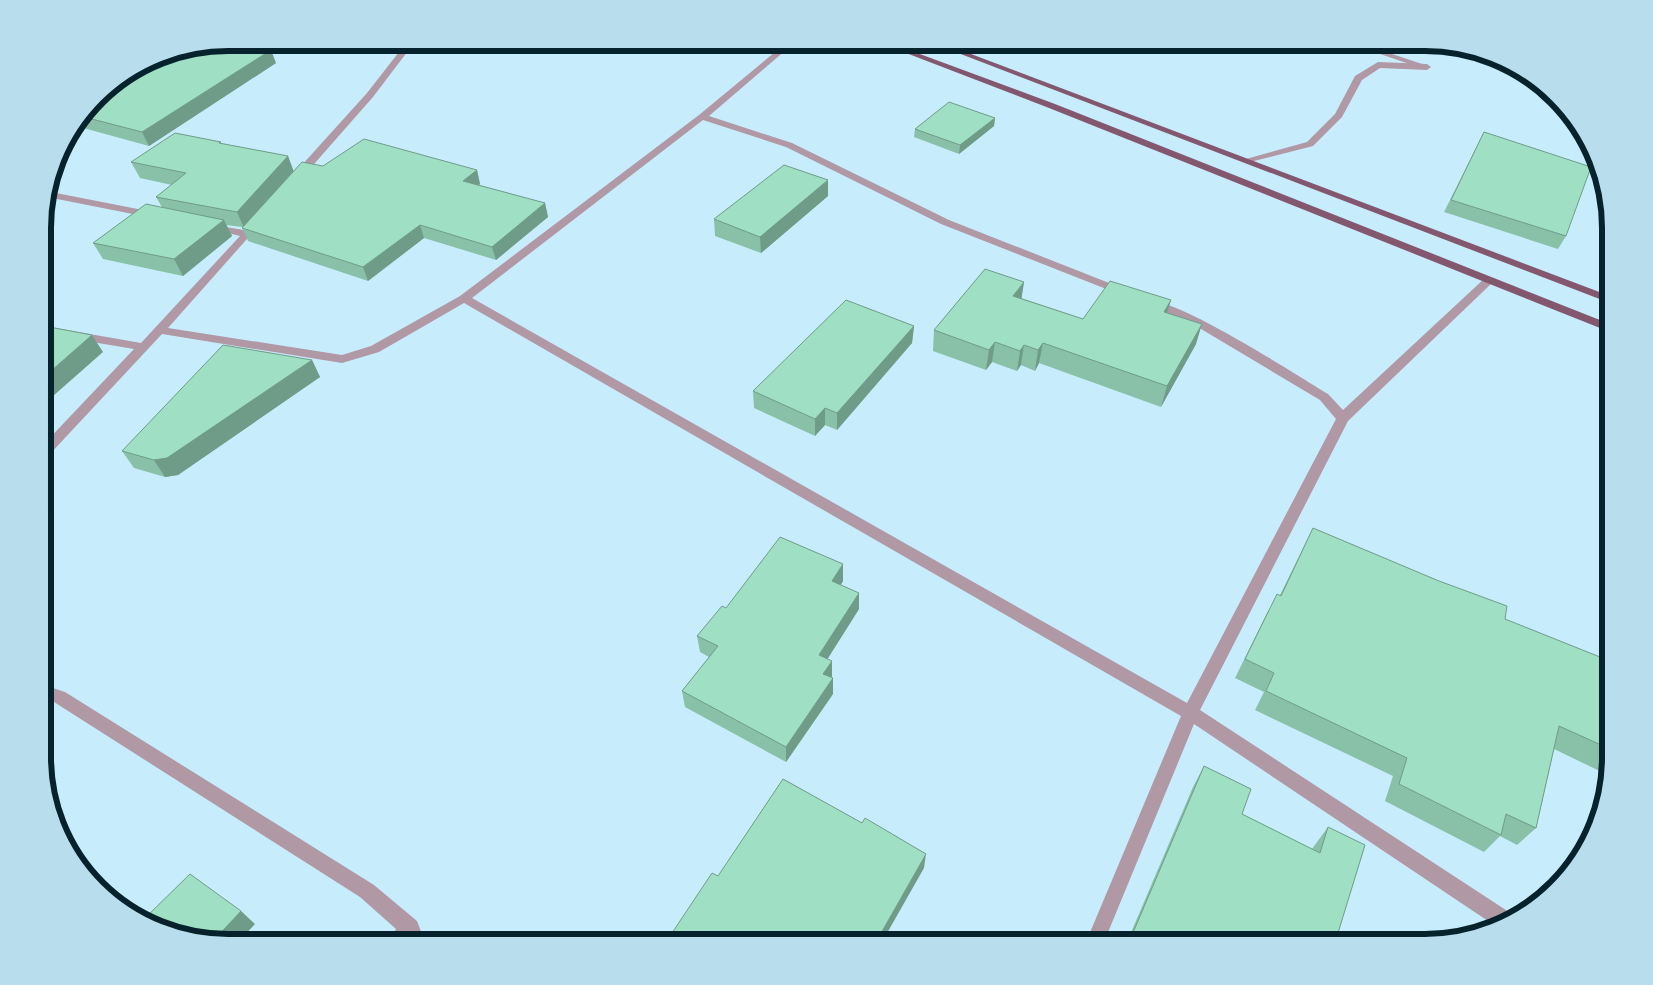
<svg xmlns="http://www.w3.org/2000/svg" width="1653" height="985" viewBox="0 0 1653 985" font-family="'Roboto Serif',serif">
	<style>
		.lines { fill: none; stroke-linecap: round; stroke-linejoin: round }
		.service { fill: #b198a5; fill-rule: evenodd }
		.minor { fill: #b198a5; fill-rule: evenodd }
		.primary { fill: #83586f; fill-rule: evenodd }
		.wall { fill: #89c0a8 }
		.shaded-wall { fill: #6f9c88 }
		.building { fill: #9fdfc3; stroke: #6f9c88 }
		.rim { fill: none; stroke: #06222c; stroke-width: 6 }
	</style>
	<rect width="100%" height="100%" fill="#c7edfd"/>
	<g class="lines">
		<path class="service" d="M 1378,62 L 1427,64 L 1431,67 L 1427,70 L 1380,68 L 1362,80 L 1342,117 L 1313,146 L 1246,163 L 1246,159 L 1307,142 L 1335,114 L 1355,76 Z"/>
		<path class="minor" d="M 406,43 L 414,43 L 373,97 L 300,180 L 292,180 L 292,176 L 367,93 Z
			M 786,43 L 794,43 L 709,116 L 792,143 L 949,220 L 1127,290 L 1127,294 L 1119,294 L 941,224 L 786,147 L 703,120 L 472,298 L 1187,703 L 1336,419 L 1320,400 L 1191,323 L 1146,305 L 1146,301 C 1171,294 1300,377 1328,394 L 1343,410 L 1485,278 L 1493,278 L 1493,282 L 1348,421 L 1200,710 L 1512,914 L 1514,919 L 1494,925 L 1194,724 L 1104,942 L 1086,942 L 1181,716 L 464,303 L 379,352 L 342,363 L 162,334 L 49,455 L 44,457 L 44,444 L 134,349 L 44,334 L 44,326 L 141,343 L 240,236 L 207,228 L 207,224 L 244,230 L 253,220 L 261,220 L 262,222 L 168,328 L 342,355 L 371,346 L 460,296 L 699,115 Z
			M 1348,43 L 1359,43 L 1431,67 L 1424,69 Z
			M 51,192 L 153,212 L 158,215 L 153,218 L 47,197 L 47,193 Z
			M 44,685 L 65,692 L 374,885 L 417,921 L 425,942 L 388,942 L 396,929 L 360,897 L 54,702 L 44,699 Z"/>
		<path class="primary" d="M 880,43 L 890,43 L 1055,104 L 1610,324 L 1610,332 L 1049,108 Z
			M 932,43 L 942,43 L 1610,296 L 1610,303 Z"/>
	</g>
	<path class="wall" d="M 276,63 L 149,146 L 76,126 L 105,89 Z
		M 995,118 L 994,126 L 959,154 L 914,137 L 915,129 Z
		M 1484,132 L 1566,236 L 1558,249 L 1444,212 Z
		M 222,144 L 288,156 L 293,171 L 323,166 L 477,170 L 480,184 L 479,185 L 545,203 L 548,217 L 496,260 L 424,238 L 368,281 L 248,241 L 242,227 L 226,225 L 232,236 L 183,276 L 103,259 L 93,243 L 162,207 L 156,197 L 172,185 L 140,178 L 131,162 Z
		M 828,196 L 761,253 L 715,236 L 714,219 Z
		M 1024,282 L 1021,298 L 1083,319 L 1171,300 L 1167,313 L 1196,344 L 1161,407 L 1039,363 L 1035,371 L 1021,365 L 1017,371 L 992,362 L 986,370 L 933,351 L 934,330 Z
		M 914,326 L 912,343 L 837,430 L 825,425 L 815,436 L 754,408 L 753,391 Z
		M 312,360 L 320,377 L 178,475 L 165,477 L 134,468 L 122,451 Z
		M 1313,528 L 1505,619 L 1607,694 L 1610,695 L 1610,769 L 1608,775 L 1554,749 L 1536,828 L 1517,845 L 1500,836 L 1484,852 L 1385,801 L 1393,776 L 1255,710 L 1264,692 L 1235,678 L 1267,613 L 1280,595 Z
		M 843,564 L 843,581 L 841,585 L 859,609 L 827,659 L 831,677 L 833,694 L 786,762 L 685,707 L 682,691 L 709,657 L 700,652 L 697,636 L 726,608 Z
		M 1204,766 L 1242,814 L 1312,849 L 1328,827 L 1338,933 L 1356,942 L 1127,942 L 1193,787 Z"/>
	<path class="shaded-wall" d="M 271,50 L 276,63 L 149,146 L 142,132 Z
		M 995,118 L 994,126 L 959,154 L 960,145 Z
		M 288,156 L 294,172 L 244,228 L 237,212 Z
		M 477,170 L 480,184 L 467,194 L 463,181 Z
		M 828,180 L 828,196 L 761,253 L 760,237 Z
		M 545,203 L 548,217 L 496,260 L 492,247 Z
		M 224,220 L 232,236 L 183,276 L 174,259 Z
		M 420,225 L 424,238 L 368,281 L 363,267 Z
		M 1024,282 L 1021,302 L 1013,296 Z
		M 1171,300 L 1165,320 L 1164,312 Z
		M 1202,324 L 1196,344 L 1161,407 L 1167,386 Z
		M 914,326 L 912,343 L 837,430 L 837,413 Z
		M 92,335 L 103,352 L 44,404 L 44,377 Z
		M 995,342 L 992,362 L 986,370 L 989,350 Z
		M 1043,343 L 1039,363 L 1035,371 L 1038,350 Z
		M 1024,345 L 1021,365 L 1017,371 L 1020,351 Z
		M 312,360 L 320,377 L 178,475 L 165,477 L 154,460 Z
		M 825,408 L 825,425 L 815,436 L 815,419 Z
		M 843,564 L 843,581 L 832,598 L 832,581 Z
		M 859,593 L 859,609 L 820,671 L 819,655 Z
		M 832,661 L 832,677 L 823,674 Z
		M 833,678 L 833,694 L 786,762 L 786,747 Z
		M 926,854 L 924,868 L 882,942 L 876,942 Z
		M 241,911 L 255,924 L 238,942 L 227,942 L 213,941 Z"/>
	<path class="building" d="M 228,42 L 244,42 L 271,50 L 142,132 L 84,117 L 105,89 L 157,56 Z
		M 949,102 L 995,118 L 960,145 L 915,129 Z
		M 1484,132 L 1591,167 L 1566,236 L 1451,200 Z
		M 175,133 L 221,142 L 219,143 L 288,156 L 237,212 L 156,197 L 186,173 L 131,162 Z
		M 364,139 L 477,170 L 463,181 L 545,203 L 492,247 L 420,225 L 363,267 L 242,228 L 302,162 L 323,166 Z
		M 784,165 L 828,180 L 760,237 L 714,219 Z
		M 146,204 L 224,220 L 174,259 L 93,243 Z
		M 985,269 L 1024,282 L 1013,296 L 1083,319 L 1110,281 L 1171,300 L 1164,312 L 1202,324 L 1167,386 L 1043,343 L 1038,350 L 1024,345 L 1020,351 L 995,342 L 989,350 L 934,330 Z
		M 846,300 L 914,326 L 837,413 L 825,408 L 815,419 L 753,391 Z
		M 44,326 L 92,335 L 44,377 Z
		M 223,345 L 312,360 L 167,458 L 154,460 L 122,451 Z
		M 1313,528 L 1439,581 L 1507,606 L 1505,619 L 1610,661 L 1610,676 L 1607,694 L 1610,695 L 1610,749 L 1559,726 L 1536,828 L 1506,814 L 1501,835 L 1399,784 L 1407,758 L 1266,691 L 1274,673 L 1245,659 L 1277,594 L 1281,596 Z
		M 780,537 L 843,564 L 832,581 L 859,593 L 819,655 L 832,661 L 823,674 L 833,678 L 786,747 L 682,691 L 718,646 L 697,636 L 722,606 L 726,608 Z
		M 1204,766 L 1251,789 L 1242,814 L 1320,853 L 1328,827 L 1365,845 L 1338,933 L 1356,942 L 1129,942 Z
		M 783,779 L 862,823 L 865,818 L 926,854 L 876,942 L 666,942 L 712,873 L 718,876 Z
		M 190,874 L 241,911 L 213,941 L 180,936 L 142,921 Z"/>
	<path d="M0 0H1653V985H0ZM228 51H1425A177 177 0 0 1 1602 228V757A177 177 0 0 1 1425 934H228A177 177 0 0 1 51 757V228A177 177 0 0 1 228 51Z" fill="#b8ddec" fill-rule="evenodd"/>
	<path class="rim" d="M228 51H1425A177 177 0 0 1 1602 228V757A177 177 0 0 1 1425 934H228A177 177 0 0 1 51 757V228A177 177 0 0 1 228 51Z"/>
</svg>
